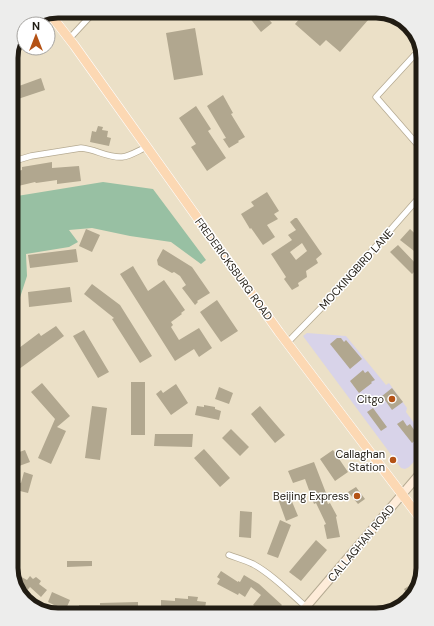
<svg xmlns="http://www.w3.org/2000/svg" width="434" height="626" viewBox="0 0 434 626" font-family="'DM Sans',sans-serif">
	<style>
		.commercial { fill: #d8d3e9 }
		.green { fill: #98c0a3 }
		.building { fill: #b1a78f; fill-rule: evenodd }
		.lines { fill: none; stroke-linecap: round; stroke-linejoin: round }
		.street-casing { stroke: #b5aa92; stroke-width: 7 }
		.secondary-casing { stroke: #b5aa92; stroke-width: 10 }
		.primary-casing { stroke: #fff; stroke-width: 10 }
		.street { stroke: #fff; stroke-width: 5.5 }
		.secondary { stroke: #feecd9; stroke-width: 8 }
		.primary { stroke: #fcd8b3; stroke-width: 9 }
		.poi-dot { fill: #b45215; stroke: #fff; stroke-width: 1.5 }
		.labels { text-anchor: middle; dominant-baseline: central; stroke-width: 3; stroke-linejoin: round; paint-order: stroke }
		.street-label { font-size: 11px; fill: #211c13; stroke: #fff }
		.poi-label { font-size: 11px; fill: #211c13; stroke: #fff; text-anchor: end }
		.rim { fill: none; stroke: #211c13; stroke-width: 5 }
	</style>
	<rect width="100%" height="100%" fill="#ebe0c7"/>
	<path class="commercial" d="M 307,333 L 346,336 L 386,385 L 389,383 L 407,408 L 406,412 L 423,435 L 423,452 L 409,467 L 405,469 L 401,468 L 303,336 Z"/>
	<path class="green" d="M 103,182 L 153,189 L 206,260 L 201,264 L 171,242 L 130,236 L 92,228 L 69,230 L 78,242 L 69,247 L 26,254 L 27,276 L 11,325 L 11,197 Z"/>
	<path class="building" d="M 244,11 L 261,11 L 272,23 L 261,32 Z
		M 306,11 L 376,11 L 340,52 L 326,40 L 320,46 L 295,24 Z
		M 195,28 L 203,75 L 174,80 L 166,33 Z
		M 41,78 L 45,90 L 18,99 L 13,85 L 18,83 L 19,86 Z
		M 223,95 L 233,113 L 231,114 L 245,137 L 238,141 L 239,142 L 229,148 L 223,139 L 226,138 L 207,106 Z
		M 196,106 L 211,129 L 208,131 L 226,158 L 207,171 L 191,147 L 196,144 L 179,118 Z
		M 98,126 L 103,127 L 102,130 L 108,131 L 107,137 L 111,138 L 109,146 L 90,142 L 92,131 L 96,132 Z
		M 52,162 L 52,168 L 79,166 L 81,181 L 57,184 L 57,180 L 36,183 L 35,182 L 14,187 L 11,173 L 22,170 L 22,167 Z
		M 267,192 L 279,211 L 274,214 L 278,219 L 267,225 L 275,237 L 263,245 L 251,228 L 250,229 L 241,214 L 254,206 L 251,202 Z
		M 295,218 L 297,218 L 322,254 L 316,259 L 318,263 L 306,271 L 307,277 L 298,283 L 299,286 L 292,290 L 284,279 L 286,277 L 271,254 L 292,240 L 288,235 L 296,230 L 290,222 ZM 302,243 L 307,251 L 296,260 L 290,252 Z
		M 86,229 L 100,235 L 92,252 L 79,246 Z
		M 410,229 L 423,241 L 423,258 L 400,240 Z
		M 398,245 L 419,267 L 412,274 L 390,252 Z
		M 76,249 L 78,262 L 30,268 L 28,255 Z
		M 163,249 L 192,267 L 210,293 L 197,301 L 198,302 L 195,305 L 182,288 L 186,285 L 180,276 L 174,272 L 172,273 L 158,265 L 157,260 Z
		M 133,266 L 148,291 L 164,280 L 185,310 L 181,313 L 182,314 L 171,322 L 173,325 L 171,327 L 179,340 L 199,328 L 212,348 L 199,357 L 194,349 L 175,361 L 120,274 Z
		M 92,284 L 120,305 L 152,356 L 140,363 L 112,319 L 114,318 L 84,294 Z
		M 70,287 L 72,302 L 29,307 L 28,292 Z
		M 217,300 L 238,331 L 221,342 L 200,312 Z
		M 56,326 L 64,336 L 11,375 L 11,361 L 14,358 L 11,354 L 39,333 L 41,336 Z
		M 84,330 L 109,372 L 98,378 L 73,336 Z
		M 337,338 L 341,338 L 344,342 L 346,340 L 362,359 L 350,369 L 330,344 Z
		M 363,370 L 365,373 L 368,371 L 375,380 L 371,382 L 372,383 L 359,393 L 350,381 Z
		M 131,382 L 145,382 L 145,435 L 131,435 Z
		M 42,383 L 70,416 L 57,427 L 66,431 L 51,464 L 38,458 L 55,419 L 31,392 Z
		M 176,384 L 188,403 L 171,415 L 156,394 L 161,390 L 163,393 Z
		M 219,387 L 233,393 L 229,404 L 215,399 Z
		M 392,388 L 403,402 L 392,410 L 382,396 Z
		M 204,405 L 215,407 L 215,409 L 221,411 L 219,420 L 195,415 L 197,406 L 204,407 Z
		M 92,406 L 107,408 L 100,460 L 85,458 Z
		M 260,406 L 285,435 L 275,443 L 251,414 Z
		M 373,408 L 387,427 L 381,431 L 367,412 Z
		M 403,420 L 407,426 L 410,424 L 419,437 L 412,443 L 397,424 Z
		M 231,429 L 249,447 L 240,456 L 222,438 Z
		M 155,434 L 193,434 L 192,447 L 154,446 Z
		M 204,449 L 230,478 L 220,487 L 194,458 Z
		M 25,450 L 30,462 L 11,469 L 11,455 Z
		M 333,450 L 348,472 L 335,481 L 320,459 Z
		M 314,462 L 326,493 L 324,493 L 328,504 L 330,503 L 337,516 L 336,517 L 340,537 L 327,539 L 324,525 L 326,524 L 316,503 L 314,504 L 305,479 L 293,483 L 288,471 Z
		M 24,472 L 33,475 L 28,493 L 16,490 L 18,482 L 21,483 Z
		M 356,487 L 365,499 L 358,504 L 348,492 Z
		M 288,492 L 298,516 L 286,521 L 277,496 Z
		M 240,511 L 252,512 L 251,538 L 239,537 Z
		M 280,520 L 291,525 L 278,558 L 267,554 Z
		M 316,540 L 327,550 L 301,581 L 289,572 Z
		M 67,561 L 92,561 L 92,566 L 67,567 Z
		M 11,567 L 18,571 L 16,574 L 27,580 L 30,576 L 33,579 L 36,577 L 41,581 L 39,584 L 47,590 L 41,597 L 30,587 L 25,593 L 19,588 L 22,586 L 15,582 Z
		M 221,571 L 238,582 L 238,581 L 240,582 L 244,575 L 259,584 L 282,605 L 277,611 L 282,615 L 265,615 L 253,605 L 261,595 L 251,587 L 245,597 L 239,593 L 238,595 L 217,584 L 220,579 L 217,577 Z
		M 420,579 L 417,592 L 410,599 L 404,589 Z
		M 52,592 L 70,600 L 65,611 L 59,610 L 60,608 L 48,602 Z
		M 188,596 L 198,597 L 197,601 L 206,602 L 204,614 L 192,612 L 192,615 L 170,615 L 170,610 L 161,609 L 161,600 L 175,601 L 175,598 L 188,599 Z
		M 138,602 L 138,606 L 147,606 L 147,615 L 126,615 L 126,610 L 115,611 L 115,615 L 73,615 L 73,609 L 79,609 L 79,605 L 100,605 L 100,603 Z
		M 366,606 L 370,610 L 373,606 L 382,614 L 376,615 L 359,615 Z"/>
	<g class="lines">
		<defs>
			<path id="street" d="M 69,39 L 95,11
				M 421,48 L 376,97 L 423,151
				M 11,162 L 31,156 L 81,148 C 95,149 108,158 122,157 C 131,156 139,150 147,147
				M 287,343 L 326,303 L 423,193
				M 229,555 C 237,558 245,560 253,564 C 273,575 289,592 306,607"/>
			<path id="secondary" d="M 299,615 L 423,470"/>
			<path id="primary" d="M 50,14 L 74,45 L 279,332 L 423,522"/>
		</defs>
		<use href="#street" class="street-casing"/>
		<use href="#secondary" class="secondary-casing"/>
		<use href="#primary" class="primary-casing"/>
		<use href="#street" class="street"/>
		<use href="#secondary" class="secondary"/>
		<use href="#primary" class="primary"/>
	</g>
	<g class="poi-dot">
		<circle cx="392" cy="399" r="4"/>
		<circle cx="393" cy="460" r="4"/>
		<circle cx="357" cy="496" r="4"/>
	</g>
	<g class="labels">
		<g class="street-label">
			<text transform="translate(234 269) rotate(54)">FREDERICKSBURG ROAD</text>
			<text transform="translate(356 269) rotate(-48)">MOCKINGBIRD LANE</text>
			<text transform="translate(361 543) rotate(-50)">CALLAGHAN ROAD</text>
		</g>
		<g class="poi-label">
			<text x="384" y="399">Citgo</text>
			<text x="385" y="454">Callaghan<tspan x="385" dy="13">Station</tspan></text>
			<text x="349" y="496">Beijing Express</text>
		</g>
	</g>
	<path d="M0 0H434V626H0ZM58 18H376A40 40 0 0 1 416 58V568A40 40 0 0 1 376 608H58A40 40 0 0 1 18 568V58A40 40 0 0 1 58 18Z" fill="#ededec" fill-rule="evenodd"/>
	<path class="rim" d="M58 18H376A40 40 0 0 1 416 58V568A40 40 0 0 1 376 608H58A40 40 0 0 1 18 568V58A40 40 0 0 1 58 18Z"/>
	<g transform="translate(36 36)"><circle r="19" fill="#ffffff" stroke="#a6a4a1"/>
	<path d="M0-3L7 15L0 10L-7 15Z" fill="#b45215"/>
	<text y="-6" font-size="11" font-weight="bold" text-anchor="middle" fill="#211c13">N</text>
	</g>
</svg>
